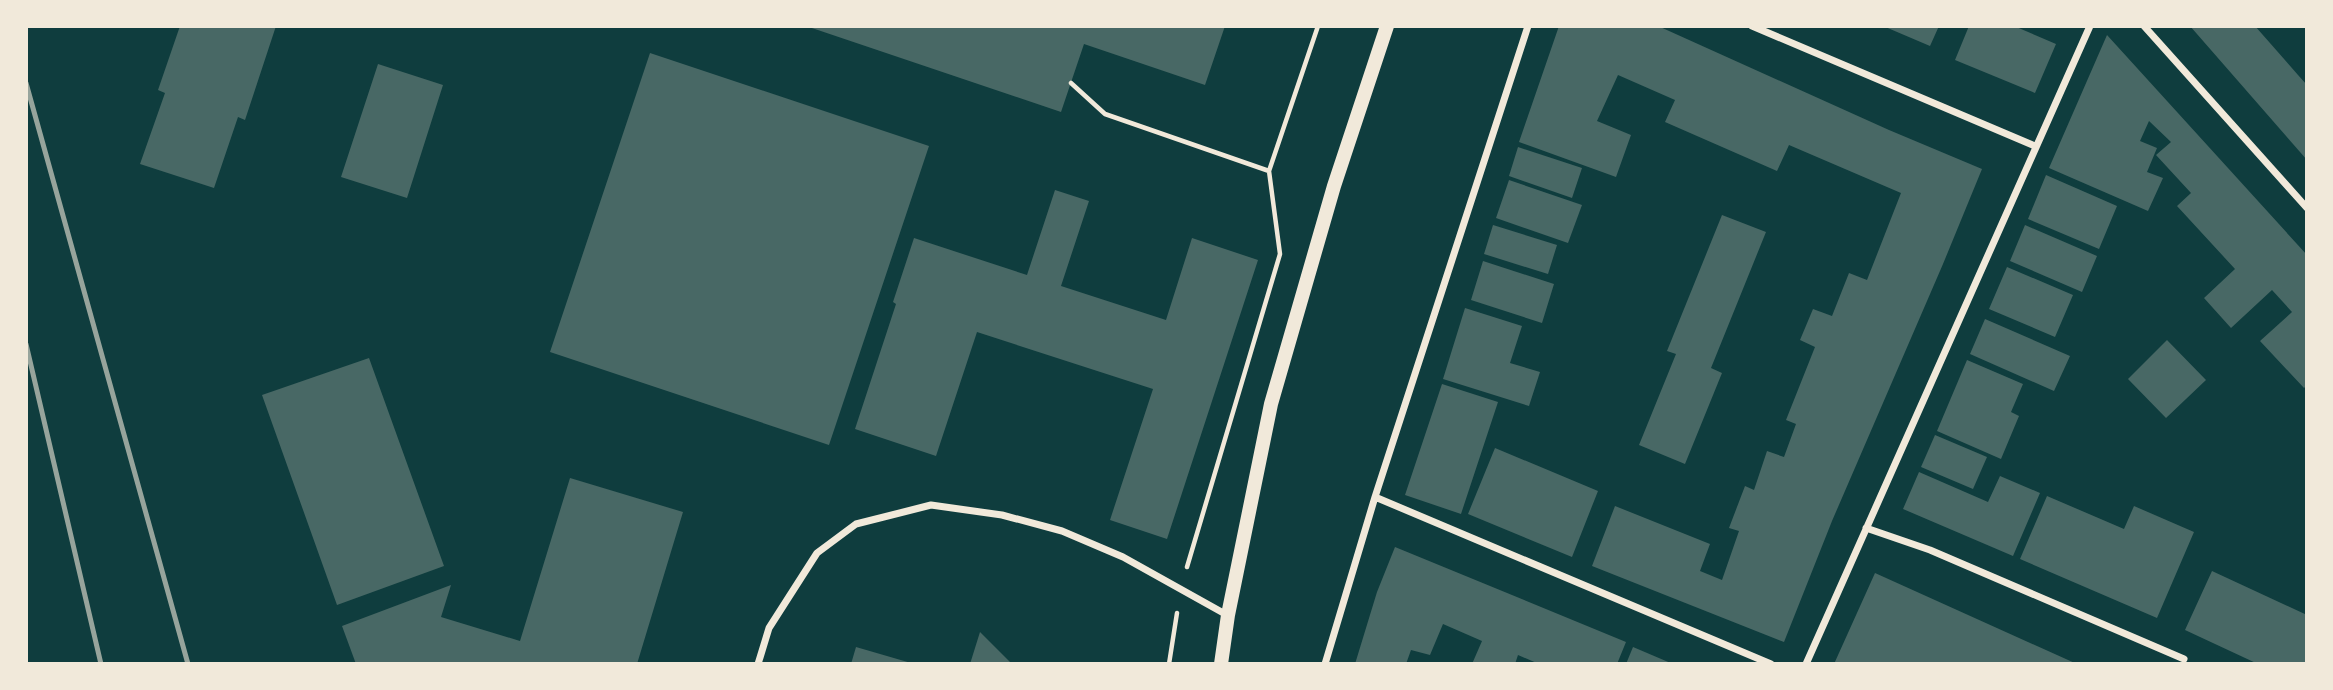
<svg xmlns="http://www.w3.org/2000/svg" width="2333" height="690" viewBox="0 0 2333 690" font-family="'Open Sans',sans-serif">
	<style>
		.building { fill: #486865 }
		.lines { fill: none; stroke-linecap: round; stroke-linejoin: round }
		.path { stroke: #f1e9da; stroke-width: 4.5 }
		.minor { stroke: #f1e9da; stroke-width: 7 }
		.secondary { stroke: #f1e9da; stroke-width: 14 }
		.rail { stroke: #97a49c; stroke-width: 5 }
	</style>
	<rect width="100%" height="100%" fill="#0f3d3e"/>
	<path class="building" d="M 180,26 L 276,26 L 245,120 L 238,117 L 214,188 L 140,164 L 165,93 L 158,90 Z
		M 806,26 L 1225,26 L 1205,85 L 1084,44 L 1061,112 Z
		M 1559,26 L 1658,26 L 1889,130 L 1982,169 L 1943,264 L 1832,521 L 1784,642 L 1592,566 L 1615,506 L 1710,544 L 1700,571 L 1722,580 L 1739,531 L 1729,528 L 1745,486 L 1754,490 L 1767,451 L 1784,457 L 1796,424 L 1786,420 L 1815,347 L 1800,340 L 1813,309 L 1832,316 L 1849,273 L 1867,280 L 1901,193 L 1789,145 L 1777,171 L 1665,122 L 1675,100 L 1618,75 L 1597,121 L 1631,135 L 1616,177 L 1519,142 Z
		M 1883,26 L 1939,26 L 1930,46 Z
		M 1969,26 L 2014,26 L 2056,44 L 2035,93 L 1955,60 Z
		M 2190,26 L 2255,26 L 2298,75 L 2307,85 L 2307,160 Z
		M 2107,35 L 2307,255 L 2307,385 L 2304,388 L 2260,341 L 2292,312 L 2272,290 L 2231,328 L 2204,298 L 2235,269 L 2177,206 L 2191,193 L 2156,155 L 2171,142 L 2149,121 L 2140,141 L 2157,148 L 2147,172 L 2163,178 L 2148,211 L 2049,168 Z
		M 650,53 L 929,146 L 829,445 L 550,352 Z
		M 378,64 L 443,85 L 407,198 L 341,177 Z
		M 1518,147 L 1582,168 L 1572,198 L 1509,176 Z
		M 2046,175 L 2117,206 L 2099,249 L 2028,219 Z
		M 1509,180 L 1582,205 L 1568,243 L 1496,218 Z
		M 1055,190 L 1089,201 L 1061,286 L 1166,320 L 1192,238 L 1258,260 L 1167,539 L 1110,520 L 1153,389 L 977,332 L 936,456 L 855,429 L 896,304 L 893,302 L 914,238 L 1027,275 Z
		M 1722,215 L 1766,232 L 1711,368 L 1722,373 L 1685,464 L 1639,445 L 1676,354 L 1667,351 Z
		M 1493,225 L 1557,245 L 1548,274 L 1484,254 Z
		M 2025,225 L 2097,256 L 2082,292 L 2010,261 Z
		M 1483,261 L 1554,284 L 1542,323 L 1471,300 Z
		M 2007,267 L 2073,295 L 2055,337 L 1989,309 Z
		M 1465,308 L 1522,326 L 1510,363 L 1540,372 L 1529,406 L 1443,379 Z
		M 1985,319 L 2070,356 L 2054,391 L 1970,354 Z
		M 2167,340 L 2206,380 L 2166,418 L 2128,379 Z
		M 369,358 L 444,566 L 337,605 L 262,395 Z
		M 1967,360 L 2023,384 L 2011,412 L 2019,416 L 2001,459 L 1937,431 Z
		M 1442,384 L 1498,402 L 1461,514 L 1405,495 Z
		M 1935,435 L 1987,457 L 1973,489 L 1921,467 Z
		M 1495,448 L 1598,491 L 1572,557 L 1468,514 Z
		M 1919,472 L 1988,502 L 2000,476 L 2040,493 L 2013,556 L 1903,509 Z
		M 570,478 L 683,512 L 637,664 L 356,664 L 342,626 L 451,585 L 441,617 L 520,641 Z
		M 2047,496 L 2124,529 L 2134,506 L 2194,532 L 2157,618 L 2020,559 Z
		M 1395,547 L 1626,642 L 1617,664 L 1539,664 L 1518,655 L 1515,664 L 1472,664 L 1482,641 L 1443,624 L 1430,655 L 1411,650 L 1406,664 L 1355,664 L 1377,592 Z
		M 2212,571 L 2307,615 L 2307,664 L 2258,664 L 2185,630 Z
		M 1875,573 L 2077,664 L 1834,664 Z
		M 980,632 L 1012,664 L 970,664 Z
		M 856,647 L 911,663 L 910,664 L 851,664 Z
		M 1633,647 L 1673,664 L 1626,664 Z"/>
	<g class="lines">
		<path class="path" d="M 1071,83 L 1105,114 L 1269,171
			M 1187,567 L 1280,254 L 1269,171 L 1318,26
			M 1169,664 L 1177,613"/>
		<path class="minor" d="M 1752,26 L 2035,146
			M 2144,26 L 2307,208
			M 1375,497 L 1771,664
			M 1866,528 L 1930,550 L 2184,659
			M 758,664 L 769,628 L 817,553 L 856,524 L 931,505 L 1002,515 L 1062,531 L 1123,557 L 1227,615
			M 1325,664 L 1375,497 L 1528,26
			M 1806,664 L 2090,26"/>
		<path class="secondary" d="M 1221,664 L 1228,615 L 1271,404 L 1334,186 L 1387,26"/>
		<path class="rail" d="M 26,83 L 188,664
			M 26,344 L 101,664"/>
	</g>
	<rect width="2333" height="690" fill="none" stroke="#f1e9da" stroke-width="56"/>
</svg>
